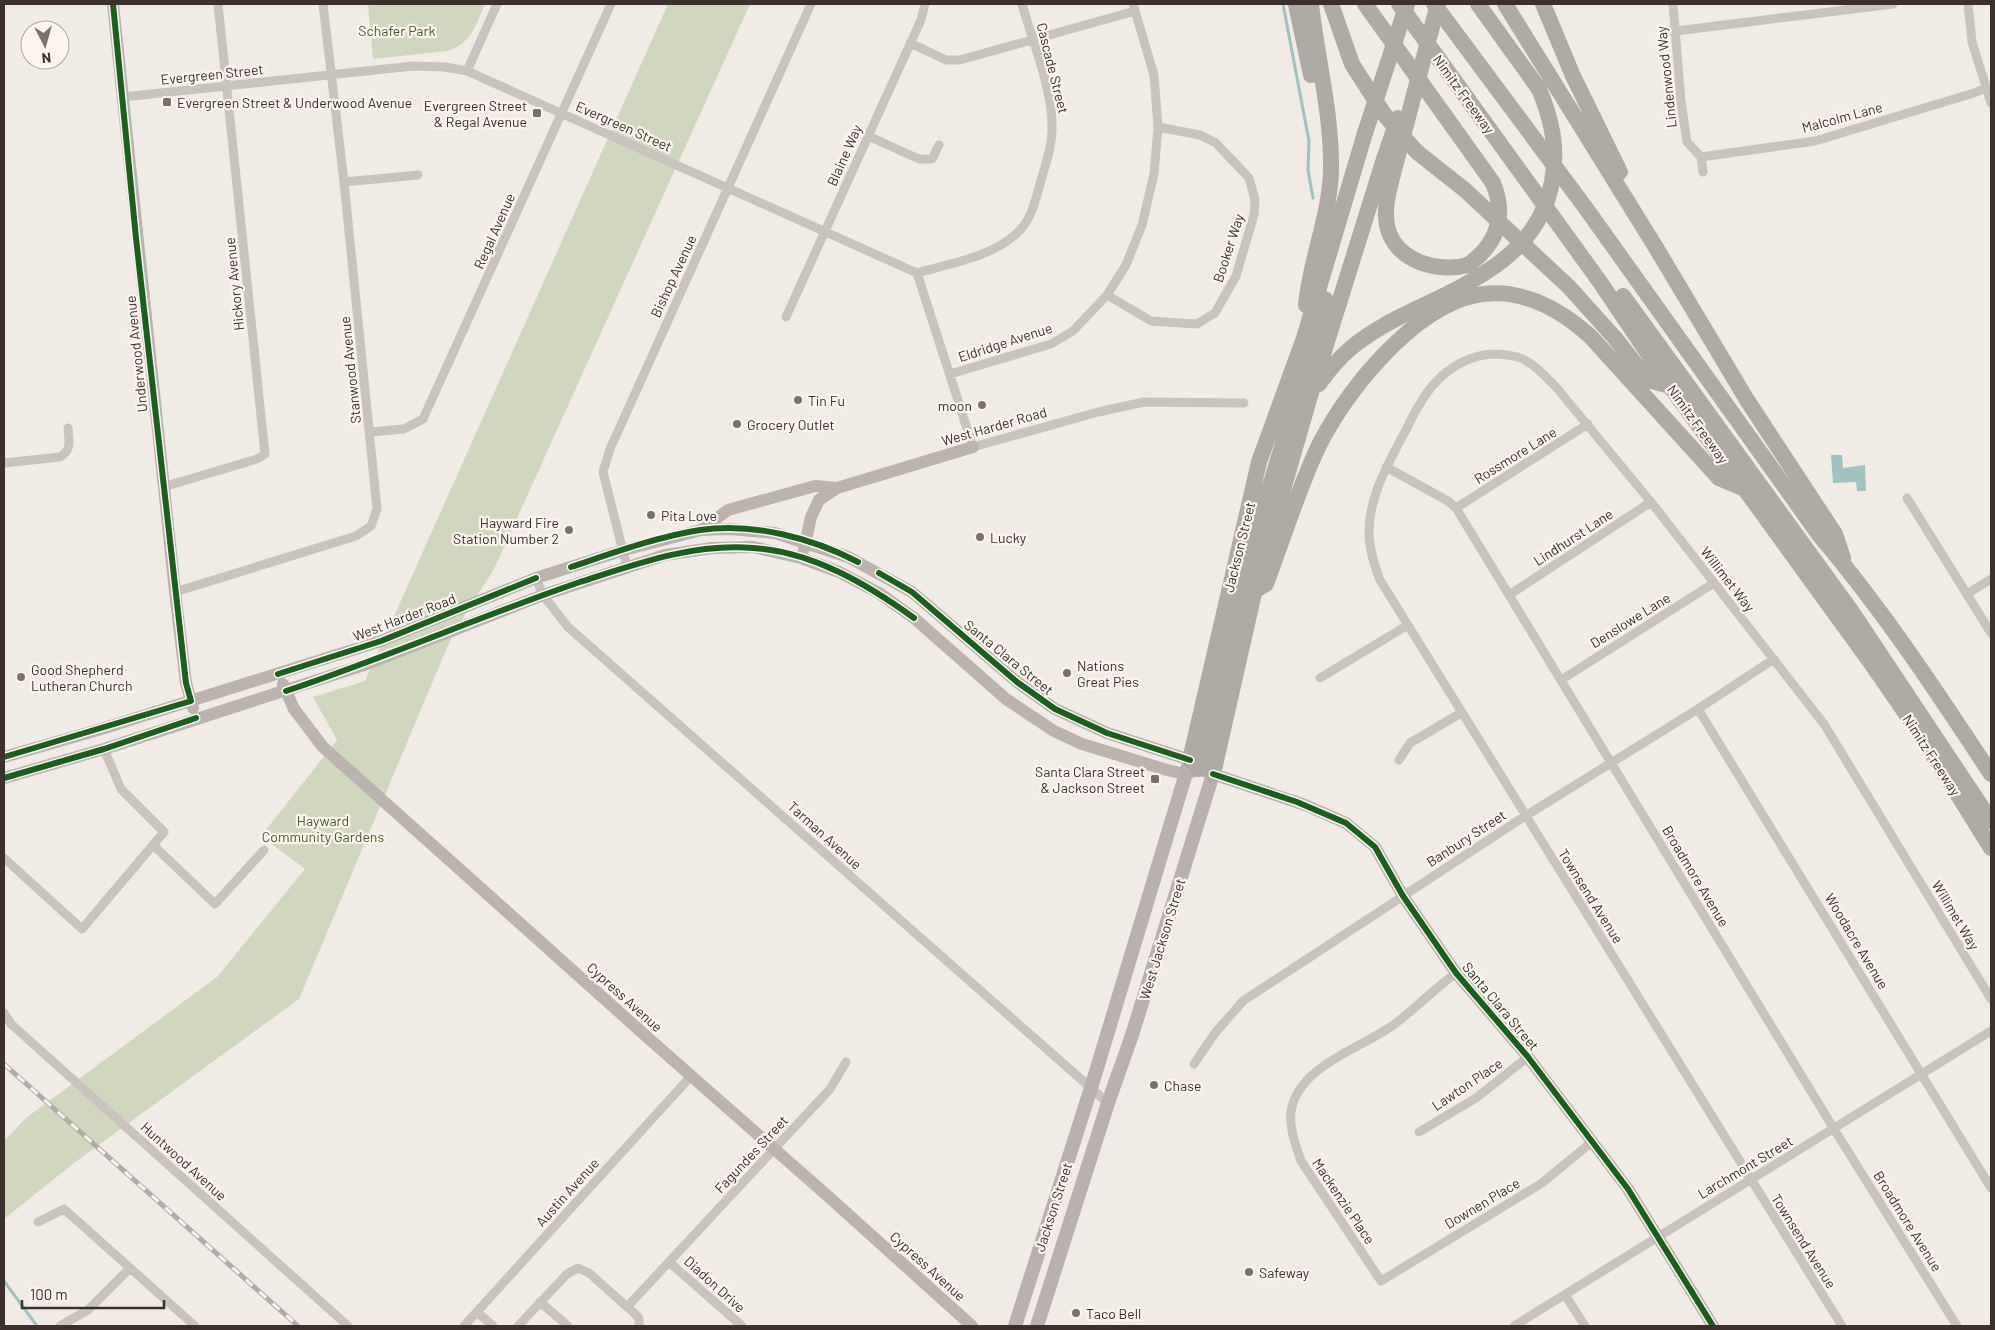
<svg xmlns="http://www.w3.org/2000/svg" width="1995" height="1330" viewBox="0 0 1995 1330" font-family="Barlow,sans-serif">
	<style>
		.green { fill: #d1d6bf }
		.water { fill: #a1c2c1 }
		.lines { fill: none; stroke-linecap: round; stroke-linejoin: round }
		.stream { stroke: #a1c2c1; stroke-width: 3 }
		.street { stroke: #c9c3be; stroke-width: 9 }
		.secondary { stroke: #bab3ae; stroke-width: 12 }
		.primary { stroke: #b8b1ad; stroke-width: 14 }
		.highway { stroke: #afaaa4; stroke-width: 16 }
		.rail-casing { stroke: #b1aca8; stroke-width: 5 }
		.rail { stroke: #fbf5ee; stroke-width: 3; stroke-dasharray: 9; stroke-linecap: butt }
		.highway-bridge { stroke: #afaaa4; stroke-width: 16 }
		.cycleway-casing { stroke: #fbf5ee; stroke-width: 9 }
		.cycleway { stroke: #1b5e20; stroke-width: 6 }
		.poi-dot { fill: #7a716c; stroke: #fbf5ee; stroke-width: 2 }
		.labels { text-anchor: middle; dominant-baseline: central; stroke-width: 4.5; stroke-linejoin: round; paint-order: stroke }
		.park-label { font-size: 14px; fill: #4a5a2e; stroke: #fbf5ee }
		.street-label { font-size: 14px; fill: #3b302b; stroke: #fbf5ee }
		.poi-label { font-size: 14px; fill: #3b302b; stroke: #fbf5ee; text-anchor: start }
	</style>
	<rect width="100%" height="100%" fill="#f0ebe5"/>
	<path class="green" d="M 368,4 L 485,4 C 476,25 471,44 447,51 L 373,59 Z
		M 668,4 L 750,4 L 494,569 L 456,629 L 446,650 L 299,999 L 74,1163 L 4,1219 L 4,1141 L 26,1118 L 217,977 L 305,869 L 261,836 L 337,740 L 313,697 L 365,681 Z"/>
	<path class="water" d="M 1831,455 L 1842,455 L 1843,468 L 1865,465 L 1866,491 L 1857,491 L 1856,482 L 1833,483 Z"/>
	<g class="lines">
		<path class="stream" d="M 1283,4 L 1309,141 L 1308,170 L 1313,198
			M 4,1281 L 37,1326"/>
		<path class="street" d="M 1673,4 L 1681,101 L 1687,142 L 1701,157 L 1703,172
			M 1968,4 L 1972,42 L 1991,103
			M 1676,31 L 1893,4
			M 910,43 L 946,60 L 960,60 L 1135,11
			M 467,71 L 497,4
			M 123,97 L 413,66 L 445,67 L 467,71 L 917,273 L 973,447 L 1098,412 L 1144,402 L 1244,403
			M 868,136 L 919,159 L 932,159 L 939,145
			M 1701,157 L 1815,141 L 1974,93 L 1987,87
			M 344,182 L 418,175
			M 917,273 C 949,264 991,257 1016,234 C 1031,221 1035,202 1040,184 C 1045,165 1053,145 1052,125 C 1052,88 1032,40 1022,4
			M 1107,295 L 1151,321 L 1197,324 L 1215,313 L 1236,276 L 1254,215 L 1255,200 L 1249,178 L 1216,143 L 1200,135 L 1158,127
			M 786,317 L 921,20 L 925,4
			M 950,374 L 1051,344 L 1073,331 L 1107,295 L 1126,265 L 1142,225 L 1154,174 L 1158,127 L 1154,75 L 1133,4
			M 370,432 L 404,429 L 423,419 L 611,4
			M 4,463 L 60,457 C 72,450 69,441 68,428
			M 1386,467 L 1448,501 L 1456,508 L 1834,1129 L 1957,1326
			M 163,487 L 257,459 L 265,454 L 218,4
			M 1907,498 L 1991,633
			M 1456,508 L 1588,424
			M 627,567 L 603,472 L 610,449 L 811,4
			M 536,578 L 543,595 L 568,627 L 1108,1103
			M 175,592 L 356,536 L 371,526 L 377,509 L 344,182 L 323,4
			M 1967,594 L 1991,579
			M 1509,595 L 1651,502
			M 1320,678 L 1408,625
			M 1561,680 L 1714,583
			M 1698,709 L 1991,1188
			M 1399,760 L 1410,743 L 1461,713
			M 153,845 L 215,904 L 264,850
			M 4,858 L 82,929 L 164,832 L 121,789 L 104,749
			M 1456,973 C 1434,989 1414,1010 1392,1026 C 1359,1049 1297,1067 1291,1112 C 1289,1128 1296,1146 1301,1161 L 1381,1281 L 1542,1183 L 1593,1141
			M 4,1013 L 11,1024 L 348,1326
			M 1194,1064 L 1215,1033 L 1243,1001 L 1519,820 L 1698,709 L 1774,659
			M 1419,1132 L 1476,1098 L 1528,1057
			M 38,1222 L 64,1209 L 195,1326
			M 669,1262 L 742,1326
			M 1565,1295 L 1585,1326
			M 540,1302 L 568,1326
			M 627,1307 L 830,1089 L 846,1062
			M 477,1312 L 493,1326
			M 60,1326 L 88,1310 L 130,1268
			M 464,1326 L 691,1076
			M 518,1326 L 567,1274 L 578,1268 L 589,1273 L 634,1313 L 639,1318 L 639,1326
			M 1514,1326 L 1991,1031
			M 1842,1326 L 1380,580 C 1374,564 1369,549 1369,532 C 1369,498 1386,468 1401,439 C 1408,427 1413,414 1421,402 C 1441,368 1477,346 1517,357 C 1532,361 1545,376 1556,387 L 1651,502 L 1824,724 L 1991,999"/>
		<path class="secondary" d="M 113,4 L 175,592 L 186,683 L 193,708
			M 701,530 L 728,510 L 815,486 L 837,488
			M 804,549 L 811,517 L 819,500 L 837,488 L 973,447
			M 283,684 L 294,709 L 323,747 L 647,1037 L 830,1198 L 972,1326
			M 4,757 L 98,730 L 381,641 L 536,578 L 624,550 L 701,530 L 730,529 L 775,533 L 848,557 L 912,592 L 1017,682 L 1055,709 L 1107,733 L 1190,760 L 1198,769 L 1305,805 L 1346,823 L 1375,847 L 1403,896 L 1456,973 L 1528,1057 L 1628,1189 L 1713,1326
			M 4,778 L 104,749 L 367,664 L 543,595 L 665,555 L 712,548 L 753,547 L 801,558 L 839,572 L 879,593 L 914,618 L 1006,699 L 1054,731 L 1082,744 L 1167,770 L 1185,774 L 1194,771"/>
		<path class="primary" d="M 1015,1326 L 1091,1088 L 1190,760
			M 1037,1326 L 1108,1103 L 1132,1035 L 1213,774"/>
		<path class="highway" d="M 1296,4 L 1311,75
			M 1331,4 L 1352,64 L 1384,114 L 1400,133 L 1417,152 L 1465,190 L 1569,287 L 1615,338 L 1648,380 L 1670,386
			M 1365,4 L 1493,183
			M 1399,4 L 1600,282 L 1670,386 L 1871,663 L 1922,737 L 1991,848
			M 1434,4 L 1585,207 L 1820,536 C 1883,610 1937,692 1991,774
			M 1478,4 L 1539,89
			M 1505,4 L 1655,246 L 1747,400 L 1835,534 L 1843,558
			M 1543,4 L 1573,76 L 1620,172
			M 1393,174 C 1390,187 1385,202 1386,216 C 1387,258 1433,274 1468,265
			M 1623,296 L 1852,612 L 1991,821
			M 1306,305 C 1310,260 1330,216 1331,170 C 1332,114 1317,59 1311,4
			M 1319,384 C 1340,354 1358,340 1390,322
			M 1256,590 L 1266,584 C 1282,541 1296,497 1314,456 C 1340,397 1411,308 1477,295 C 1520,287 1560,309 1591,337 L 1719,478 L 1743,488
			M 1190,760 L 1259,462 L 1304,338 L 1365,133
			M 1198,769 L 1251,548 L 1320,323 L 1325,299
			M 1213,774 L 1257,580 L 1310,396 L 1384,159"/>
		<defs>
			<path id="rail" d="M 4,1064 L 298,1326"/>
		</defs>
		<use href="#rail" class="rail-casing"/>
		<use href="#rail" class="rail"/>
		<path class="highway-bridge" d="M 1365,133 L 1407,4
			M 1384,159 L 1398,118
			M 1393,174 L 1438,4
			M 1468,265 C 1497,244 1507,217 1493,183
			M 1390,322 C 1455,288 1537,263 1552,182 C 1558,148 1552,120 1539,89"/>
		<defs>
			<path id="cycleway" d="M 571,567 C 613,553 656,537 700,530 C 752,522 812,538 858,562
				M 879,573 L 912,592 L 1017,682 L 1055,709 L 1107,733 L 1190,760
				M 278,674 L 381,641 L 536,578
				M 286,691 C 385,658 481,616 580,582 C 636,564 693,543 753,548 C 813,552 867,584 914,618
				M 4,757 L 191,701 L 186,683 L 136,238 L 113,4
				M 1213,774 L 1297,802 L 1346,823 L 1375,847 L 1403,896 L 1456,973 L 1528,1057 L 1628,1189 L 1713,1326
				M 4,778 L 104,749 L 196,718"/>
		</defs>
		<use href="#cycleway" class="cycleway-casing"/>
		<use href="#cycleway" class="cycleway"/>
	</g>
	<g class="poi-dot">
		<rect x="162" y="97" width="10" height="10" rx="2.5"/>
		<rect x="532" y="108" width="10" height="10" rx="2.5"/>
		<circle cx="798" cy="400" r="5"/>
		<circle cx="982" cy="405" r="5"/>
		<circle cx="737" cy="424" r="5"/>
		<circle cx="651" cy="515" r="5"/>
		<circle cx="569" cy="530" r="5"/>
		<circle cx="980" cy="537" r="5"/>
		<circle cx="1067" cy="673" r="5"/>
		<circle cx="21" cy="677" r="5"/>
		<rect x="1150" y="774" width="10" height="10" rx="2.5"/>
		<circle cx="1154" cy="1085" r="5"/>
		<circle cx="1249" cy="1272" r="5"/>
		<circle cx="1076" cy="1313" r="5"/>
	</g>
	<g class="labels">
		<g class="park-label">
			<text x="397" y="30">Schafer Park</text>
			<text x="323" y="820">Hayward<tspan x="323" dy="16">Community Gardens</tspan></text>
		</g>
		<g class="street-label">
			<text transform="translate(1053 68) rotate(76)">Cascade Street</text>
			<text transform="translate(212 74) rotate(-6)">Evergreen Street</text>
			<text transform="translate(1666 77) rotate(-96)">Lindenwood Way</text>
			<text transform="translate(1464 94) rotate(54)">Nimitz Freeway</text>
			<text transform="translate(1842 117) rotate(-15)">Malcolm Lane</text>
			<text transform="translate(624 126) rotate(24)">Evergreen Street</text>
			<text transform="translate(844 155) rotate(-66)">Blaine Way</text>
			<text transform="translate(494 231) rotate(-66)">Regal Avenue</text>
			<text transform="translate(1228 248) rotate(-72)">Booker Way</text>
			<text transform="translate(673 276) rotate(-65)">Bishop Avenue</text>
			<text transform="translate(234 284) rotate(-96)">Hickory Avenue</text>
			<text transform="translate(1005 342) rotate(-18)">Eldridge Avenue</text>
			<text transform="translate(136 354) rotate(-96)">Underwood Avenue</text>
			<text transform="translate(350 370) rotate(-96)">Stanwood Avenue</text>
			<text transform="translate(1698 424) rotate(54)">Nimitz Freeway</text>
			<text transform="translate(994 426) rotate(-16)">West Harder Road</text>
			<text transform="translate(1515 455) rotate(-32)">Rossmore Lane</text>
			<text transform="translate(1573 537) rotate(-33)">Lindhurst Lane</text>
			<text transform="translate(1239 547) rotate(-76)">Jackson Street</text>
			<text transform="translate(1728 579) rotate(52)">Willimet Way</text>
			<text transform="translate(404 617) rotate(-21)">West Harder Road</text>
			<text transform="translate(1630 620) rotate(-32)">Denslowe Lane</text>
			<text transform="translate(1009 657) rotate(39)">Santa Clara Street</text>
			<text transform="translate(1932 755) rotate(57)">Nimitz Freeway</text>
			<text transform="translate(825 835) rotate(42)">Tarman Avenue</text>
			<text transform="translate(1466 838) rotate(-33)">Banbury Street</text>
			<text transform="translate(1696 876) rotate(59)">Broadmore Avenue</text>
			<text transform="translate(1591 896) rotate(58)">Townsend Avenue</text>
			<text transform="translate(1956 915) rotate(59)">Willimet Way</text>
			<text transform="translate(1162 939) rotate(-73)">West Jackson Street</text>
			<text transform="translate(1857 941) rotate(59)">Woodacre Avenue</text>
			<text transform="translate(625 997) rotate(42)">Cypress Avenue</text>
			<text transform="translate(1501 1006) rotate(50)">Santa Clara Street</text>
			<text transform="translate(1467 1084) rotate(-34)">Lawton Place</text>
			<text transform="translate(751 1154) rotate(-47)">Fagundes Street</text>
			<text transform="translate(184 1161) rotate(42)">Huntwood Avenue</text>
			<text transform="translate(1745 1167) rotate(-31)">Larchmont Street</text>
			<text transform="translate(567 1192) rotate(-48)">Austin Avenue</text>
			<text transform="translate(1344 1201) rotate(56)">Mackenzie Place</text>
			<text transform="translate(1482 1203) rotate(-31)">Downen Place</text>
			<text transform="translate(1053 1207) rotate(-72)">Jackson Street</text>
			<text transform="translate(1908 1221) rotate(58)">Broadmore Avenue</text>
			<text transform="translate(1804 1241) rotate(58)">Townsend Avenue</text>
			<text transform="translate(928 1266) rotate(42)">Cypress Avenue</text>
			<text transform="translate(715 1284) rotate(42)">Diadon Drive</text>
		</g>
		<g class="poi-label">
			<text x="177" y="102">Evergreen Street &amp; Underwood Avenue</text>
			<text x="527" y="105" text-anchor="end">Evergreen Street<tspan x="527" dy="16">&amp; Regal Avenue</tspan></text>
			<text x="808" y="400">Tin Fu</text>
			<text x="972" y="405" text-anchor="end">moon</text>
			<text x="747" y="424">Grocery Outlet</text>
			<text x="661" y="515">Pita Love</text>
			<text x="559" y="522" text-anchor="end">Hayward Fire<tspan x="559" dy="16">Station Number 2</tspan></text>
			<text x="990" y="537">Lucky</text>
			<text x="1077" y="665">Nations<tspan x="1077" dy="16">Great Pies</tspan></text>
			<text x="31" y="669">Good Shepherd<tspan x="31" dy="16">Lutheran Church</tspan></text>
			<text x="1145" y="771" text-anchor="end">Santa Clara Street<tspan x="1145" dy="16">&amp; Jackson Street</tspan></text>
			<text x="1164" y="1085">Chase</text>
			<text x="1259" y="1272">Safeway</text>
			<text x="1086" y="1313">Taco Bell</text>
		</g>
	</g>
	<rect width="1995" height="1330" fill="none" stroke="#3b302b" stroke-width="10"/>
	<g transform="translate(45 45) rotate(174)"><circle r="24" fill="#fbf5ee" stroke="#aea6a0"/>
	<path d="M0-4L9 19L0 12L-9 19Z" fill="#7a716c"/>
	<text y="-8" font-size="14" font-weight="bold" text-anchor="middle" fill="#3b302b">N</text>
	</g>
	<path d="M22 1300v8h142v-8" fill="none" stroke="#3b302b" stroke-width="2.5"/>
	<text x="30" y="1300" font-size="15" fill="#3b302b" stroke="#fbf5ee" stroke-width="4" paint-order="stroke">100 m</text>
</svg>
